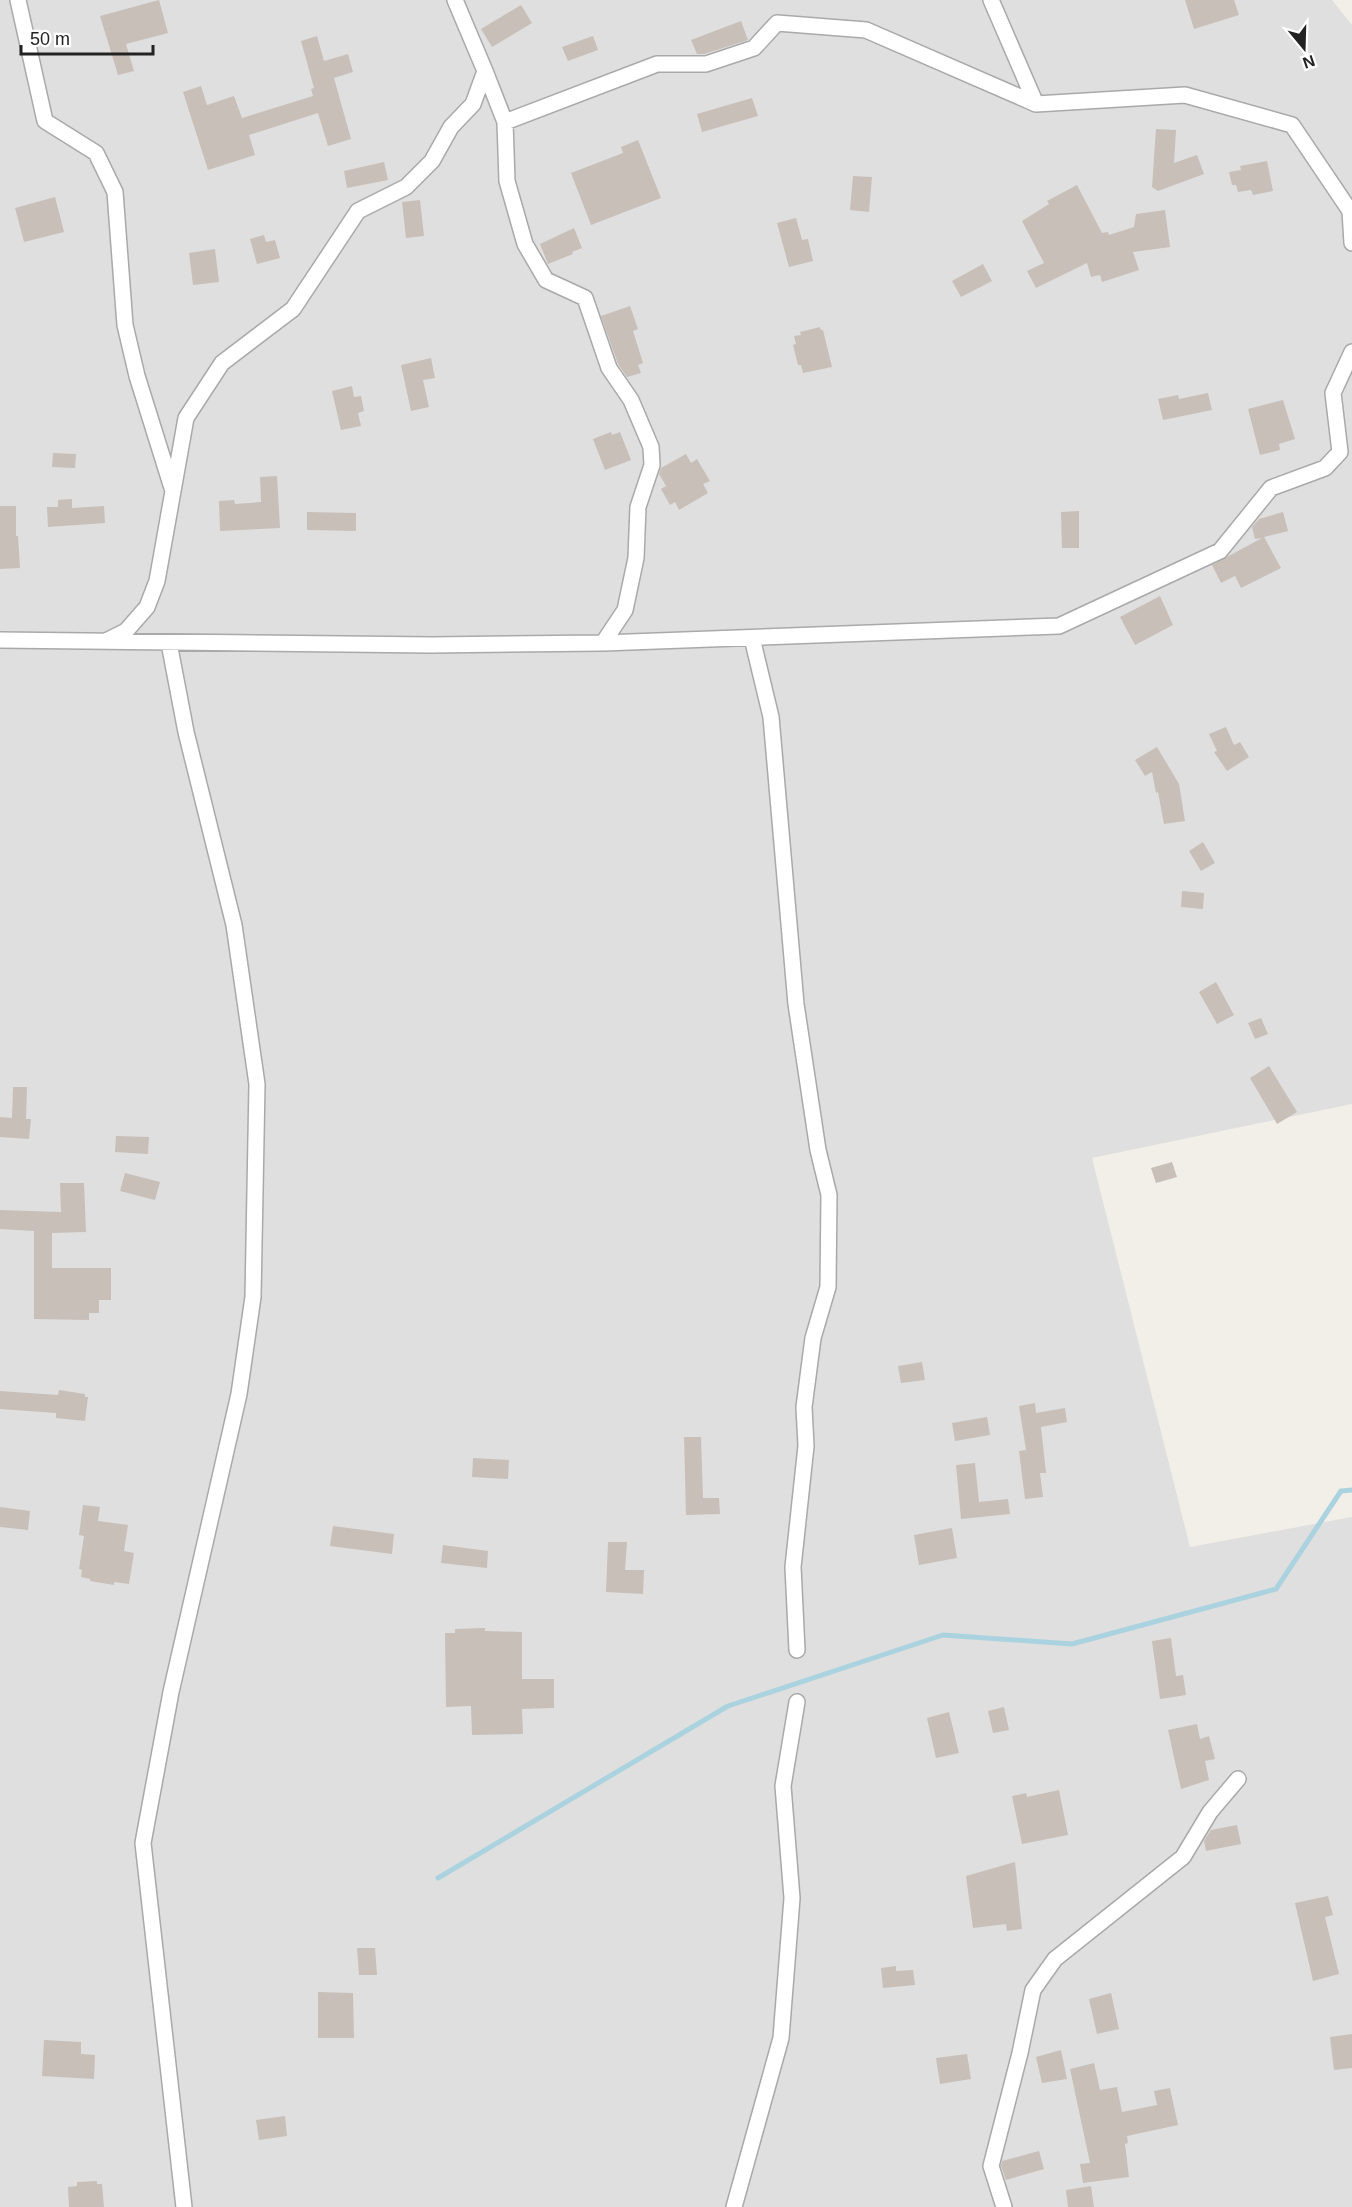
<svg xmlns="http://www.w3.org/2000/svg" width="1352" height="2207" viewBox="0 0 1352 2207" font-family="Helvetica,sans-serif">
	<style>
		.residential { fill: #e0dfdf }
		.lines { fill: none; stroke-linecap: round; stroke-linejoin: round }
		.stream { stroke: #aad3df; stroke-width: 5 }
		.building { fill: #c7bfb8 }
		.minor-casing { stroke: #a9a9a9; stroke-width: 18 }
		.minor { stroke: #fff; stroke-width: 15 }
	</style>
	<rect width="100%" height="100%" fill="#f2efe9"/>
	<path class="residential" d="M 0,0 L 1332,0 L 1352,25 L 1352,1104 L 1092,1158 L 1190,1547 L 1352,1517 L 1352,2207 L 0,2207 Z"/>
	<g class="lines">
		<path class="stream" d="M 438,1878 L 728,1706 L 943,1635 L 1072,1644 L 1276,1589 L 1341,1491 L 1352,1490"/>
	</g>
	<path class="building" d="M 159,0 L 168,33 L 126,44 L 134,71 L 118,75 L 100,16 Z
		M 1185,0 L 1234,0 L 1239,15 L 1194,29 Z
		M 521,5 L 532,23 L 492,47 L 481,29 Z
		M 741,21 L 748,40 L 704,54 L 697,54 L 691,40 Z
		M 317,36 L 324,61 L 348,54 L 353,72 L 334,78 L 351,139 L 328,146 L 318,113 L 249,135 L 255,155 L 208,170 L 183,92 L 201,86 L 207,105 L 234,96 L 242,118 L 313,96 L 311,89 L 314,88 L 301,41 Z
		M 593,36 L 598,50 L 568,61 L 562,47 Z
		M 752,98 L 758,116 L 702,132 L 697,114 Z
		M 1156,129 L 1176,130 L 1174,163 L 1197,155 L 1204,174 L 1158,191 L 1152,187 Z
		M 638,140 L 661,198 L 591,225 L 571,173 L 623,153 L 621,147 Z
		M 1267,161 L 1273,191 L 1253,195 L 1251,190 L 1238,192 L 1236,185 L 1232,185 L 1229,172 L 1241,170 L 1240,166 Z
		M 384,162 L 388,180 L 347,188 L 344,171 Z
		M 853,176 L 872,177 L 869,212 L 850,210 Z
		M 1077,185 L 1102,233 L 1108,232 L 1109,235 L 1134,227 L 1136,214 L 1165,210 L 1170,247 L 1133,252 L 1139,270 L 1102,282 L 1100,275 L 1091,277 L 1087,263 L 1036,288 L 1027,271 L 1044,263 L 1022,221 L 1049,204 L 1047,201 Z
		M 55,197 L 64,232 L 24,242 L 15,208 Z
		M 420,200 L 424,236 L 406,238 L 402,202 Z
		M 796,218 L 802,240 L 808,239 L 813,261 L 789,267 L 777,223 Z
		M 574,228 L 582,248 L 572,252 L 573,254 L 548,264 L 540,244 Z
		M 264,235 L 266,242 L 275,240 L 280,258 L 257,264 L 250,239 Z
		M 215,249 L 219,282 L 193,285 L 189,253 Z
		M 983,264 L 992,281 L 961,297 L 952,281 Z
		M 630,306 L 638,329 L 633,331 L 643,363 L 638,365 L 641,373 L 627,377 L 618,364 L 601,316 Z
		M 820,327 L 821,330 L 823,330 L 832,367 L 803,373 L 801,365 L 798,365 L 793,345 L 796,344 L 794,336 L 801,335 L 800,332 Z
		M 431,358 L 435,378 L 423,380 L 429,407 L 411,411 L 401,365 Z
		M 352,386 L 354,397 L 361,396 L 364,411 L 358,413 L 361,426 L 341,430 L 332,391 Z
		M 1208,393 L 1212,410 L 1163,420 L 1158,399 L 1178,395 L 1179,399 Z
		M 1283,400 L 1295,439 L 1279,444 L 1280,450 L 1260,455 L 1248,409 Z
		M 611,432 L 612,435 L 620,432 L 631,460 L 605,470 L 593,439 Z
		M 53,453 L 76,454 L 75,468 L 52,467 Z
		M 686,454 L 691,463 L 697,459 L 710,481 L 703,484 L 708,493 L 679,510 L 675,502 L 670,505 L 661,489 L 666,486 L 659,474 L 661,468 Z
		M 277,476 L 280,528 L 220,531 L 219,501 L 234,500 L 235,504 L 261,502 L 260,477 Z
		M 72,499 L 72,508 L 104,506 L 105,523 L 48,527 L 47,507 L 58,507 L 58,500 Z
		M 0,506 L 16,506 L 16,536 L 18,536 L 20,568 L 0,569 Z
		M 1079,511 L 1079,548 L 1062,548 L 1061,512 Z
		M 307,512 L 356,513 L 356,531 L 307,530 Z
		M 1283,512 L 1288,531 L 1264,537 L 1281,568 L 1241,588 L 1235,576 L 1221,583 L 1212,565 L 1262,538 L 1255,539 L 1252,527 L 1259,519 Z
		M 1160,596 L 1173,625 L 1135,645 L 1120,617 Z
		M 1226,727 L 1234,745 L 1240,742 L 1249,757 L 1227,771 L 1214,752 L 1217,751 L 1209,734 Z
		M 1157,747 L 1179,784 L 1185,821 L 1164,824 L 1158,792 L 1156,793 L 1152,772 L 1145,776 L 1135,760 Z
		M 1203,842 L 1215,863 L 1201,871 L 1189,851 Z
		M 1182,891 L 1204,893 L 1203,909 L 1181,907 Z
		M 1216,982 L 1234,1015 L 1217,1024 L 1199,992 Z
		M 1261,1018 L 1268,1034 L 1255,1039 L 1248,1023 Z
		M 1269,1066 L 1297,1112 L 1277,1124 L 1250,1078 Z
		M 13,1087 L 27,1087 L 26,1119 L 31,1119 L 29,1139 L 0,1137 L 0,1117 L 12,1118 Z
		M 116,1136 L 149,1137 L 148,1154 L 115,1152 Z
		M 1172,1162 L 1177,1177 L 1156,1183 L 1151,1168 Z
		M 125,1173 L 160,1182 L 155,1200 L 120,1191 Z
		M 60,1183 L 84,1183 L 86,1232 L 52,1233 L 52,1268 L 111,1268 L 111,1300 L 99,1300 L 99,1313 L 89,1313 L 89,1320 L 34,1319 L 34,1231 L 0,1229 L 0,1210 L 61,1212 Z
		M 922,1362 L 925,1380 L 901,1383 L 898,1366 Z
		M 59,1390 L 85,1394 L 85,1397 L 88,1397 L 85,1421 L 56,1418 L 56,1413 L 0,1409 L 0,1391 L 58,1395 Z
		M 1035,1403 L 1036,1413 L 1065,1408 L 1067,1422 L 1041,1427 L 1046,1473 L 1040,1473 L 1043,1497 L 1025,1499 L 1019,1451 L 1026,1450 L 1019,1406 Z
		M 987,1417 L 990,1435 L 955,1441 L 952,1423 Z
		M 684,1437 L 701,1437 L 703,1498 L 719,1498 L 720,1514 L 686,1515 Z
		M 473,1458 L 509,1460 L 508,1479 L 472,1477 Z
		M 975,1463 L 979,1502 L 1008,1499 L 1010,1514 L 961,1519 L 956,1465 Z
		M 83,1505 L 100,1507 L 98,1521 L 128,1525 L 124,1551 L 134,1553 L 129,1584 L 114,1582 L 114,1585 L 90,1581 L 90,1579 L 81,1577 L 82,1570 L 79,1569 L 84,1536 L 79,1535 Z
		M 0,1507 L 30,1511 L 28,1530 L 0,1527 Z
		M 333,1526 L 394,1534 L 392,1554 L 330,1546 Z
		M 952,1528 L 957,1558 L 919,1565 L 914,1535 Z
		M 608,1542 L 627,1542 L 625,1570 L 644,1570 L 643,1594 L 606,1592 Z
		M 443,1545 L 488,1551 L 487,1568 L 441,1563 Z
		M 485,1628 L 485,1631 L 522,1632 L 522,1679 L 554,1679 L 554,1708 L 522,1709 L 523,1734 L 472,1735 L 471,1706 L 446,1707 L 445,1633 L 455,1633 L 455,1629 Z
		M 1171,1638 L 1176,1676 L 1183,1675 L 1186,1695 L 1160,1699 L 1152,1641 Z
		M 1004,1707 L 1009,1730 L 993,1733 L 988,1711 Z
		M 949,1712 L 959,1753 L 936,1758 L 927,1718 Z
		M 1197,1724 L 1200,1739 L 1209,1736 L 1215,1759 L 1205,1761 L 1209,1780 L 1181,1789 L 1168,1730 Z
		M 1059,1790 L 1068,1835 L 1022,1844 L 1012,1796 L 1026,1793 L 1027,1797 Z
		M 1237,1825 L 1241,1844 L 1206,1851 L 1204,1841 L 1211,1830 Z
		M 1015,1862 L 1022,1929 L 1007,1931 L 1006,1924 L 973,1928 L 966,1876 Z
		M 1328,1896 L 1333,1915 L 1325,1917 L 1339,1974 L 1313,1981 L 1295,1903 Z
		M 357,1948 L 375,1948 L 377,1975 L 359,1975 Z
		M 896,1966 L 896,1971 L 913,1970 L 915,1985 L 883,1988 L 881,1968 Z
		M 318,1992 L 353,1993 L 354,2038 L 318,2038 Z
		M 1111,1993 L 1119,2029 L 1097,2034 L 1089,1999 Z
		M 1352,2034 L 1352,2068 L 1334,2070 L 1330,2037 Z
		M 44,2040 L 81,2042 L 81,2054 L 95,2055 L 94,2079 L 42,2076 Z
		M 1061,2050 L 1067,2079 L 1042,2083 L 1036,2057 Z
		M 967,2054 L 971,2079 L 940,2084 L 936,2058 Z
		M 1094,2063 L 1100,2090 L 1117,2087 L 1122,2112 L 1157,2105 L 1154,2091 L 1170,2088 L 1178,2125 L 1127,2136 L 1128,2143 L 1125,2144 L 1129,2177 L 1083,2183 L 1080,2164 L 1090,2163 L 1070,2069 Z
		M 285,2116 L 287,2136 L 259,2140 L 256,2120 Z
		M 1039,2151 L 1044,2169 L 1006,2180 L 1001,2166 L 1002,2161 Z
		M 97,2181 L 97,2184 L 102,2184 L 104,2207 L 69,2207 L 68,2187 L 77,2186 L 77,2182 Z
		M 1091,2186 L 1094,2207 L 1068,2207 L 1066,2190 Z"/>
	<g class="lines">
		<defs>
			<path id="minor" d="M 18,0 L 45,121 L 96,153 L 115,192 L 125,325 L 137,376 L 172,488
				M 991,0 L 1036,104 L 1185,95 L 1292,125 L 1350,211 L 1352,243
				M 485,71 L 505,122 L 507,181 L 525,244 L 546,280 L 585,298 L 609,368 L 631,400 L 651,447 L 652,465 L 638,507 L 636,558 L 625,610 L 603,643
				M 505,122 L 657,64 L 706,64 L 754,48 L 777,23 L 866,30 L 1036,104
				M 752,638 L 771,717 L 796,1004 L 818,1150 L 829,1195 L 828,1287 L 813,1338 L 804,1407 L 806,1446 L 793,1567 L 797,1650
				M 0,640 L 432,645 L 603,643 L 1059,626 L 1220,551 L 1271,488 L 1325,468 L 1340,452 L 1333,393 L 1352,352
				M 108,640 L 126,631 L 147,607 L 157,581 L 186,418 L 222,363 L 293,309 L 358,211 L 406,187 L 432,161 L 451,127 L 473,104 L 485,71 L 455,0
				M 169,643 L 186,732 L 234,925 L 257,1084 L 253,1297 L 239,1394 L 171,1692 L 143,1843 L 184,2207
				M 734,2207 L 781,2038 L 792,1898 L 783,1786 L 797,1702
				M 1004,2207 L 991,2166 L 1020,2053 L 1033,1990 L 1055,1959 L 1183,1857 L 1210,1812 L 1238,1779"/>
		</defs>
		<use href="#minor" class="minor-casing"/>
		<use href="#minor" class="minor"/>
	</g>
	<g transform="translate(1304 48) rotate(161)" stroke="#ffffff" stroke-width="4.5" paint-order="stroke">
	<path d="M0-4.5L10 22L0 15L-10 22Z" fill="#222222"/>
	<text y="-9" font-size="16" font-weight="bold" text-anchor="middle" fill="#222222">N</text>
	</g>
	<path d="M21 45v9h132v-9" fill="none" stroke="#222222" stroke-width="3"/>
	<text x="30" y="45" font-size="18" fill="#222222" stroke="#ffffff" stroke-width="4.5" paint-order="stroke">50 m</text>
</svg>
